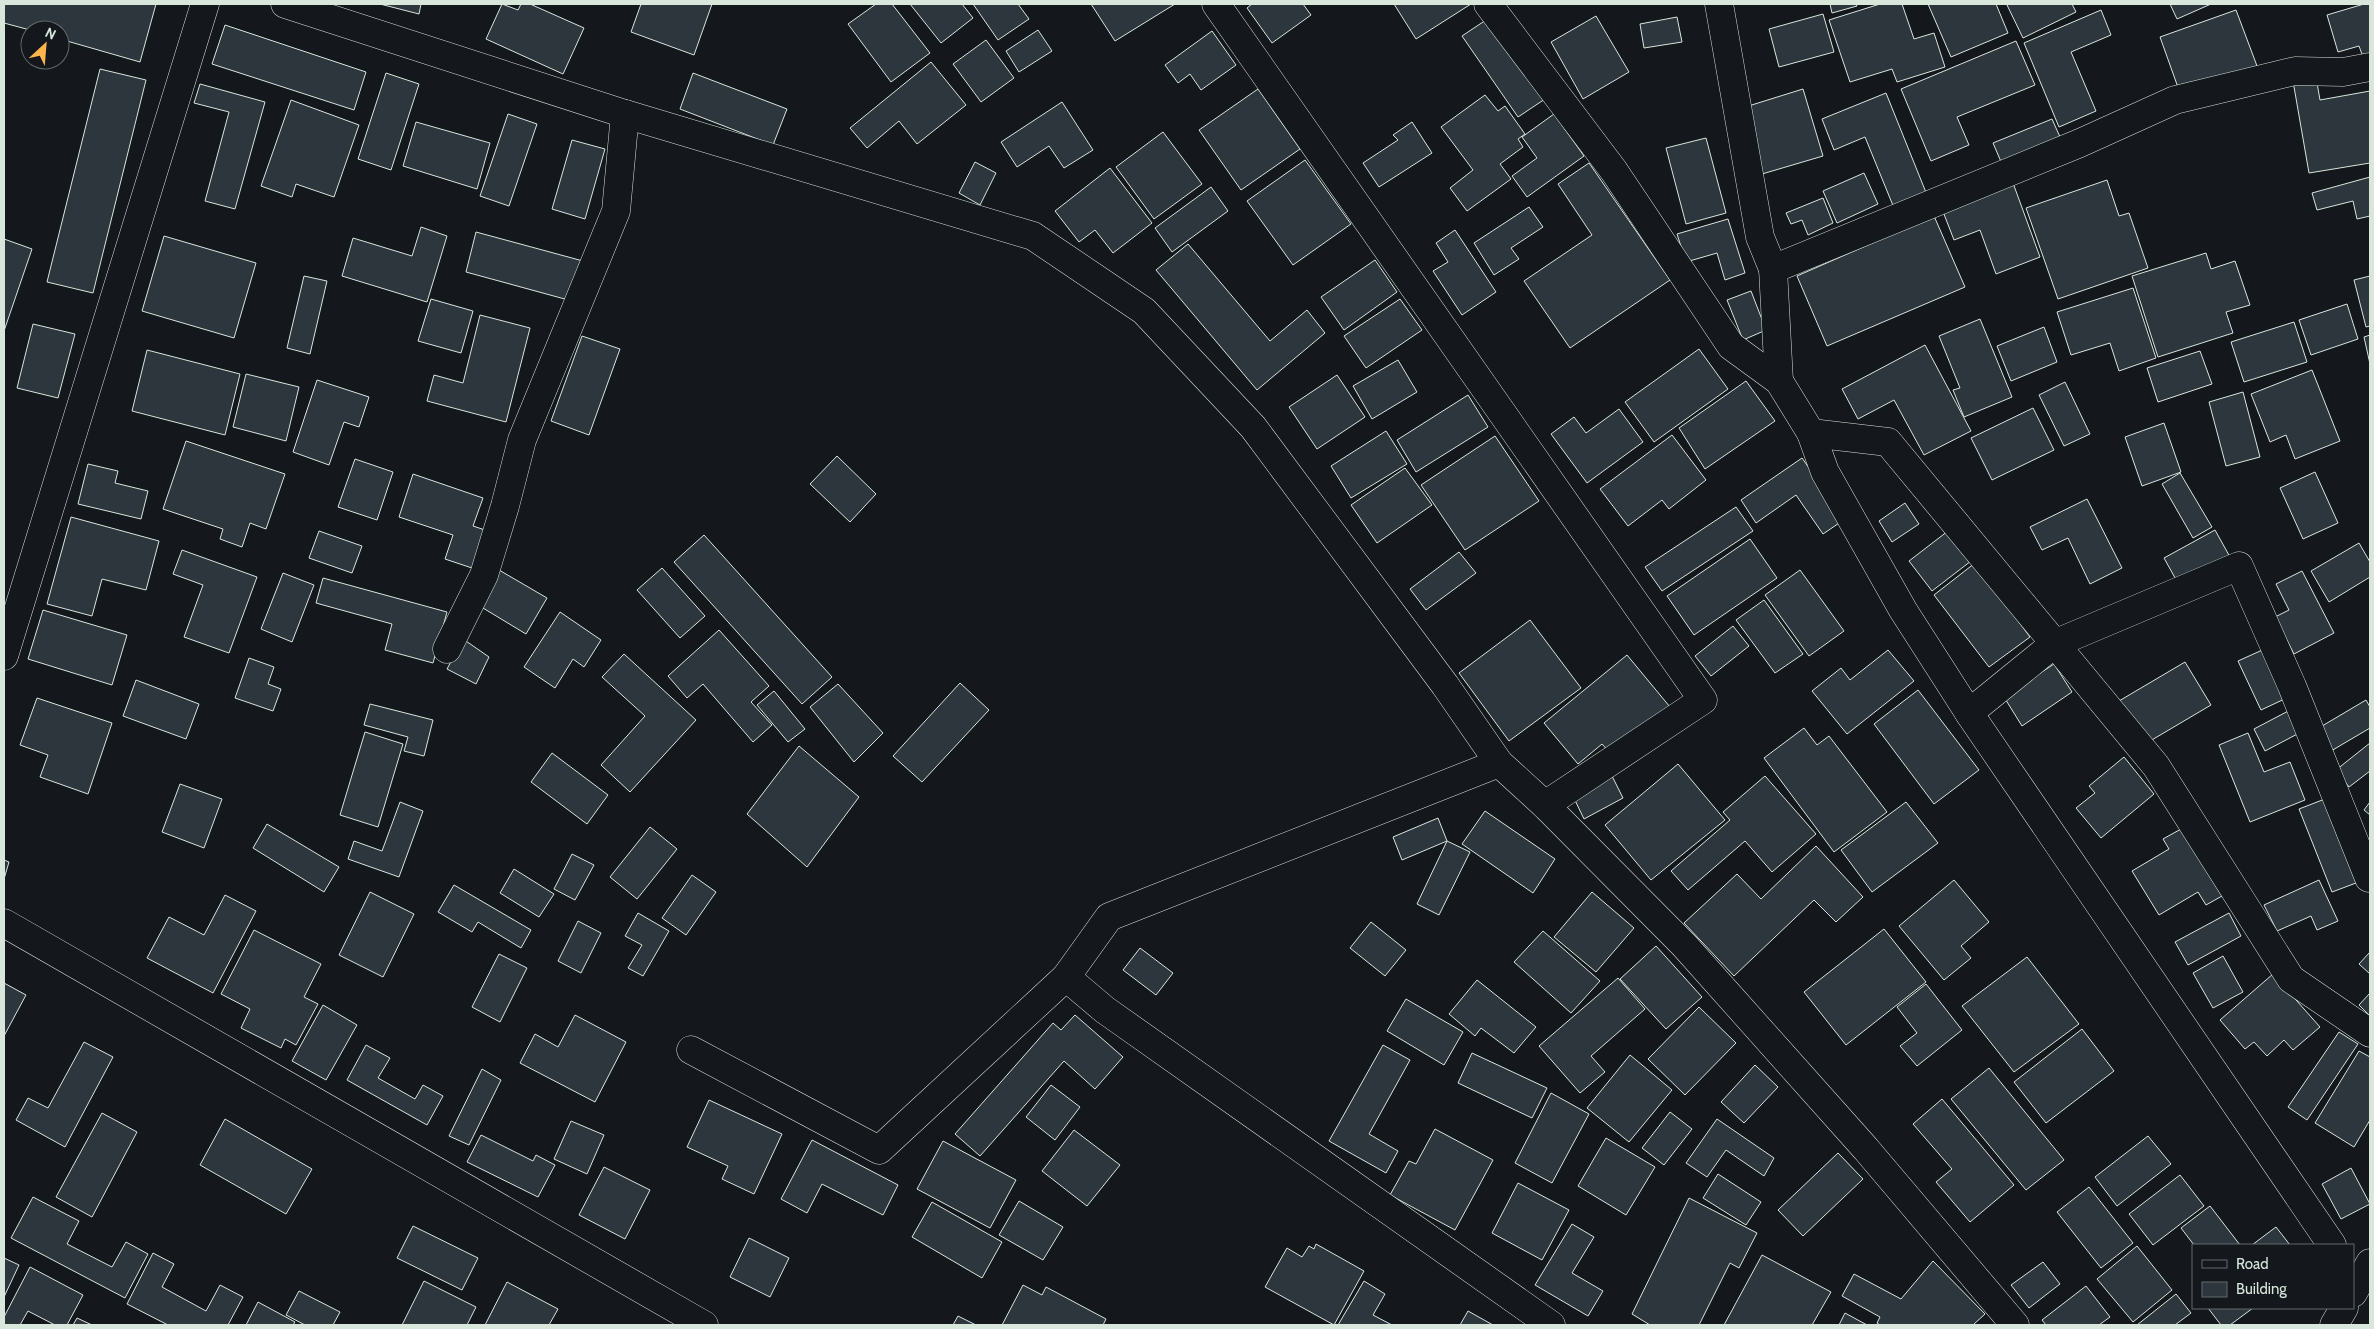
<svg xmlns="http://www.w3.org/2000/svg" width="2374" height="1329" font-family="Cabin,sans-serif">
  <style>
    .building { fill: #2c363c; stroke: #d8e6dc }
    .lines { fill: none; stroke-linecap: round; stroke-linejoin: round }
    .minor-casing { stroke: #d8e6dc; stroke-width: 29 }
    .minor { stroke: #14181c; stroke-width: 28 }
  </style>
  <rect width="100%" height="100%" fill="#14181c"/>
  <!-- building -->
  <g class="building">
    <polygon points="4,4 156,4 140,62 60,39 60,30 30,30 4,23"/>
    <polygon points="380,4 421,4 419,14"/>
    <polygon points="502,4 518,10 521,4 530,4 584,28 563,74 486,39"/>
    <polygon points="641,4 712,4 694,55 631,32"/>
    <polygon points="876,4 892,4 930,53 891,82 848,24"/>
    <polygon points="910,4 962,4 973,18 941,43"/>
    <polygon points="973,4 1018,4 1029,19 998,40"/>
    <polygon points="1091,4 1175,4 1115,41"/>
    <polygon points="1252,4 1303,4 1311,15 1272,43 1247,8"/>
    <polygon points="1394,4 1471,4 1416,39"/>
    <polygon points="1830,4 1856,4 1857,6 1832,13"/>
    <polygon points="1880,4 1902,4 1914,39 1934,33 1945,67 1897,82 1892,69 1850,82 1829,20"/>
    <polygon points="1928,4 1996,4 2008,33 1951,57"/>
    <polygon points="2010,4 2072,4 2076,12 2023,38 2007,5"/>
    <polygon points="2170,4 2211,4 2177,19"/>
    <polygon points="2364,4 2370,4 2370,55 2363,57 2359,46 2338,52 2327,15"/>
    <polygon points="2101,10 2111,35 2071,52 2096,111 2059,127 2024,43"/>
    <polygon points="2236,10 2257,66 2180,93 2160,37"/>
    <polygon points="1823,14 1834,52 1779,67 1769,29"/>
    <polygon points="1492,16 1548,97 1518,117 1462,36"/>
    <polygon points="1596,16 1629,72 1583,99 1551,42"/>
    <polygon points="1677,17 1682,42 1644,48 1640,24"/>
    <polygon points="225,25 366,72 354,110 212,64"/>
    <polygon points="1038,30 1052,51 1019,72 1006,51"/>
    <polygon points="1212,31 1236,65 1201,90 1190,74 1178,83 1165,65"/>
    <polygon points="986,40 1014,78 981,102 953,64"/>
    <polygon points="2016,41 2035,85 1957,117 1969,145 1931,161 1901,89"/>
    <polygon points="931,62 966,105 917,144 899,121 867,148 850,128"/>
    <polygon points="100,69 146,80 93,293 47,282"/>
    <polygon points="386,73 419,84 391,170 358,159"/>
    <polygon points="693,73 787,109 773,145 680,109"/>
    <polygon points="2316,77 2320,100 2370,91 2370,163 2309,173 2293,81"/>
    <polygon points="200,84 265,102 235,209 205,201 229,112 194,103"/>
    <polygon points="1258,89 1300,149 1241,190 1199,130"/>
    <polygon points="1803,89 1823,156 1762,174 1742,108"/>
    <polygon points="1886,93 1927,195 1894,208 1865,137 1834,150 1822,119"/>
    <polygon points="1485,95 1498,111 1505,106 1525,134 1518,139 1523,147 1500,164 1511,179 1467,211 1450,188 1473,170 1441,127"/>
    <polygon points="291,100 359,125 334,197 296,184 292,197 261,186"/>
    <polygon points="1062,102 1093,150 1064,168 1049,146 1017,167 1001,142"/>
    <polygon points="508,114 537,124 509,206 480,196"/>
    <polygon points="1554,114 1584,156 1527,197 1512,176 1537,158 1522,137"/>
    <polygon points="2052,119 2064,146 2002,164 1993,143"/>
    <polygon points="416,122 490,143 477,189 403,166"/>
    <polygon points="1412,122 1432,153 1379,187 1363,163 1398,140 1393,135"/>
    <polygon points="1163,132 1202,184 1154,219 1116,167"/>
    <polygon points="1706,138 1726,213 1686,224 1666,148"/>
    <polygon points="572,140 605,149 585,219 552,209"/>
    <polygon points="1305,160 1351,224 1293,265 1247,201"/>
    <polygon points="975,162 996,173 980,205 959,193"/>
    <polygon points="1589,163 1670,280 1570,348 1524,281 1592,235 1558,184"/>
    <polygon points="1110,168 1152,223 1113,253 1095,230 1079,242 1055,211"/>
    <polygon points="1864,173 1878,204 1837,223 1823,191"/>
    <polygon points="2370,177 2370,216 2357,219 2353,201 2317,210 2312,193"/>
    <polygon points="2107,180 2119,216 2129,213 2148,268 2058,299 2026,208"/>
    <polygon points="2013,183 2040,257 1996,274 1980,230 1954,240 1942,209"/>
    <polygon points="1211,187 1228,211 1172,252 1155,228"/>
    <polygon points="1823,198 1833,223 1808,235 1802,220 1791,224 1786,213"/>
    <polygon points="1529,207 1543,227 1511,248 1519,259 1494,275 1474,243"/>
    <polygon points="1934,216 1965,287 1827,346 1797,276"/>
    <polygon points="1728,219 1745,273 1725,280 1717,253 1686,262 1677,234"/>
    <polygon points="421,227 447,236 427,302 342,276 353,238 412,256"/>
    <polygon points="1455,230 1496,292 1462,315 1433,271 1448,262 1436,243"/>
    <polygon points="476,232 583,261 572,301 466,272"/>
    <polygon points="164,236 256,263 234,338 142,311"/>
    <polygon points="4,239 32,249 4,331"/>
    <polygon points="1188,244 1270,341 1307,310 1325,333 1257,390 1156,270"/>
    <polygon points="2206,253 2211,269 2235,261 2250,305 2226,312 2233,333 2158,357 2132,276"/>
    <polygon points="1375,260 1397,292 1344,330 1321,297"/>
    <polygon points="304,276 327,281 310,354 287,348"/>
    <polygon points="2370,276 2370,326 2366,327 2354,280"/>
    <polygon points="2133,288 2156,358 2119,371 2110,343 2071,355 2057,312"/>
    <polygon points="1751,291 1766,330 1743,340 1727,300"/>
    <polygon points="431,299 473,311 461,353 418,341"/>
    <polygon points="1400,299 1422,330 1366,368 1344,336"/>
    <polygon points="2347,304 2358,339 2311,355 2299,320"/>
    <polygon points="480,315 530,328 506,422 427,401 434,375 463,383"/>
    <polygon points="1980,319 2012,397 1964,417 1953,390 1960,388 1939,336"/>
    <polygon points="2294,322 2307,362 2244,382 2231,342"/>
    <polygon points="33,324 75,334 58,398 17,388"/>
    <polygon points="2044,327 2057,362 2011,381 1997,346"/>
    <polygon points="2370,335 2370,364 2364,337"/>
    <polygon points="582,336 620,349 589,435 551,421"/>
    <polygon points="1925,345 1971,431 1924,455 1894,400 1858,419 1842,389"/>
    <polygon points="1699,349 1728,389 1654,442 1625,402"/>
    <polygon points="147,350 240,374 225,435 132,411"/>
    <polygon points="2200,351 2212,384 2158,402 2147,368"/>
    <polygon points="1398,360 1417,392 1372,419 1353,386"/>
    <polygon points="2312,370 2340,441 2295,459 2286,435 2270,442 2251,394"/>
    <polygon points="246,374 299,387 286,441 233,427"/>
    <polygon points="1337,375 1365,417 1317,449 1289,407"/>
    <polygon points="317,380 369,397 359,427 344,422 329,465 293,452"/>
    <polygon points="1746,381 1775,421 1705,469 1679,428"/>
    <polygon points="2065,382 2090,434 2064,446 2039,395"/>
    <polygon points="2243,392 2260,457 2226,466 2209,402"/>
    <polygon points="1468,395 1488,427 1416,472 1397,440"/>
    <polygon points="2033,408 2054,450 1992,480 1971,438"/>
    <polygon points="1619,409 1643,442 1587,483 1551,434 1574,417 1586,433"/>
    <polygon points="2164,423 2181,472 2142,486 2125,437"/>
    <polygon points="1386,431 1407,464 1351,498 1331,466"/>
    <polygon points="1672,435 1706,480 1669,509 1662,500 1628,526 1600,489"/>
    <polygon points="1495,436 1539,501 1465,550 1421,485"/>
    <polygon points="186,441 285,474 266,529 250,523 242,547 220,539 223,529 163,509"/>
    <polygon points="837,456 876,494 850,522 810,484"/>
    <polygon points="1802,458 1845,519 1823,534 1796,495 1756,523 1741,500"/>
    <polygon points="355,459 393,472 377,520 338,507"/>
    <polygon points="88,464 118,471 115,483 148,491 141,519 78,504"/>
    <polygon points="1405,468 1432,505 1377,543 1351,505"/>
    <polygon points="2315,472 2338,523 2303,539 2280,488"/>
    <polygon points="2180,473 2212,527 2193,538 2162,484"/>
    <polygon points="413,474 483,498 473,526 491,532 478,570 445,559 453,535 399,517"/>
    <polygon points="2087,499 2122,568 2090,584 2068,538 2042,550 2030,527"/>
    <polygon points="1905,503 1919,524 1892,542 1879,521"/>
    <polygon points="1736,507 1753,531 1662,591 1645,567"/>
    <polygon points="71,517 159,541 146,590 102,579 92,616 47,604"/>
    <polygon points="2215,530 2230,557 2179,585 2164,558"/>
    <polygon points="319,531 362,546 352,573 309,558"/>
    <polygon points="1948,531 1971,561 1932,591 1909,561"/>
    <polygon points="704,535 832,677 802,704 674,562"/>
    <polygon points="1750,539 1777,578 1694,635 1667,596"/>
    <polygon points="2359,543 2370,562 2370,577 2329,602 2311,571"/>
    <polygon points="182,550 257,577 229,653 184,637 203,585 173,574"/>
    <polygon points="1459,552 1476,573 1426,610 1410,589"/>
    <polygon points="1975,563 2030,637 1989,667 1934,595"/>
    <polygon points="662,568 705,616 680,638 637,590"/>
    <polygon points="499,570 547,598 526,634 478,605"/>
    <polygon points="1800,570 1844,631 1809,656 1765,595"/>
    <polygon points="2302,571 2334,633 2294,654 2275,617 2289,610 2276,584"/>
    <polygon points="283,573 314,585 292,642 261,629"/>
    <polygon points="323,578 447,612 433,663 385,650 392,624 316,603"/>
    <polygon points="1764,600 1803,654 1775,673 1736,620"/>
    <polygon points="43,610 127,635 112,685 28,659"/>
    <polygon points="560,612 601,640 584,667 573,659 555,688 524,667"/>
    <polygon points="1530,620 1581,688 1509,741 1459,673"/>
    <polygon points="1733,626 1749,646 1711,676 1695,656"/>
    <polygon points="719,630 769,686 751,702 772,725 753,742 703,684 687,698 668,676"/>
    <polygon points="463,639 489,657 476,684 447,669"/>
    <polygon points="2269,647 2291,696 2261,710 2238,661"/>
    <polygon points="1888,650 1914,681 1847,734 1812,691 1841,668 1850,680"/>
    <polygon points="624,654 696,720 630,792 601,765 645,716 602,677"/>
    <polygon points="1627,655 1670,707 1612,755 1602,744 1578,764 1544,723"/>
    <polygon points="249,658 274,667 268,684 281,689 273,711 235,698"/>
    <polygon points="2185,662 2211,705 2145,744 2119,701"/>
    <polygon points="2054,664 2072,692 2022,726 2004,697"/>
    <polygon points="136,680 199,704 186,739 123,716"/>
    <polygon points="960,683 989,710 922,782 893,756"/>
    <polygon points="838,684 883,733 854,762 810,707"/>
    <polygon points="1918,690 1979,770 1934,804 1874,724"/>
    <polygon points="774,691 805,729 788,742 757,705"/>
    <polygon points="37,698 112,723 88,794 40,777 48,755 20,745"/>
    <polygon points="2366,700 2370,707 2370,728 2331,751 2317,729"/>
    <polygon points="370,704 433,720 424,756 404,751 408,737 364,725"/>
    <polygon points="2294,708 2305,730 2265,751 2254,729"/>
    <polygon points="1804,728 1817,745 1829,736 1887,812 1834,852 1764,758"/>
    <polygon points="365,732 403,744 378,827 340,815"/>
    <polygon points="2248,733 2264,772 2290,762 2305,800 2250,822 2219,745"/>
    <polygon points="2370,743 2370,771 2349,787 2336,770"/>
    <polygon points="799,746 859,797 807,867 747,814"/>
    <polygon points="552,753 608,795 587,824 531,782"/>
    <polygon points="2124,757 2154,794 2101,838 2076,808 2095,793 2089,786"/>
    <polygon points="1678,764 1725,820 1651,880 1605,825"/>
    <polygon points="1610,772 1623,798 1584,819 1571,792"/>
    <polygon points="1765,776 1816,834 1772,872 1745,841 1688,890 1671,871 1730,820 1723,812"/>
    <polygon points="180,784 222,799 204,848 162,832"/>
    <polygon points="2330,797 2364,880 2332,892 2299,809"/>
    <polygon points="400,802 423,811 399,877 348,859 354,841 382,851"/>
    <polygon points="1906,802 1938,843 1872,892 1841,850"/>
    <polygon points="2370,802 2370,815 2364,810"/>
    <polygon points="1485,811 1555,859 1533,893 1462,844"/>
    <polygon points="1438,818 1447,841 1402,860 1393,837"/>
    <polygon points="267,824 339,867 324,892 253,848"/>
    <polygon points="650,827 677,849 637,899 610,877"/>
    <polygon points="2181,829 2222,896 2206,905 2198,892 2159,915 2132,871 2169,849 2163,839"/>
    <polygon points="1447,841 1470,852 1439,915 1417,904"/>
    <polygon points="1816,846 1863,897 1836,922 1814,900 1734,976 1684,923 1737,874 1761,899"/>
    <polygon points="572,854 594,865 575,900 554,889"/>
    <polygon points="4,860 9,862 4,879"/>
    <polygon points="514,869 554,894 539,917 500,893"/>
    <polygon points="692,875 716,892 686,935 662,918"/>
    <polygon points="1954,880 1989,922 1961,946 1971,958 1944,980 1899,926"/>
    <polygon points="2319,880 2338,921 2317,930 2311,916 2277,931 2264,905"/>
    <polygon points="454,885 531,930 521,948 478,922 472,932 438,912"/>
    <polygon points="370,892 414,914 383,977 339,955"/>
    <polygon points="1592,892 1634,928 1596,972 1554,937"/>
    <polygon points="225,895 256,911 213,993 147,958 169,917 204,935"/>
    <polygon points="638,913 669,931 643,976 628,968 642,945 625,936"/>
    <polygon points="2229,913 2241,936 2188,965 2175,942"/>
    <polygon points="578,921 601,933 581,973 558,961"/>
    <polygon points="1371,922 1406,950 1385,976 1350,948"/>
    <polygon points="1884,929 1926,982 1846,1045 1804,992"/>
    <polygon points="254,930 321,964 304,997 318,1004 296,1045 285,1039 281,1048 241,1028 250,1009 221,994"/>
    <polygon points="1543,931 1600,981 1571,1013 1514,962"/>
    <polygon points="1656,946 1702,997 1666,1029 1620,979"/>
    <polygon points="1140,948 1173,973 1156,995 1123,970"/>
    <polygon points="2370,952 2370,974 2359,964"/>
    <polygon points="499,954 527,968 500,1022 472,1007"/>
    <polygon points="2223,956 2243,992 2213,1008 2193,973"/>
    <polygon points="2027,957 2079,1024 2014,1072 1962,1006"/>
    <polygon points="2273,974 2320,1027 2293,1050 2284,1040 2267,1056 2254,1042 2245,1049 2220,1020"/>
    <polygon points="1618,978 1645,1009 1591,1056 1605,1072 1580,1093 1539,1046"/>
    <polygon points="1477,980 1536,1027 1514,1053 1481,1028 1475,1036 1449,1014"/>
    <polygon points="4,983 26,995 4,1036"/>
    <polygon points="1926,984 1962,1030 1917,1066 1900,1046 1917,1033 1897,1007"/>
    <polygon points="2370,993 2370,1016 2359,1005"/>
    <polygon points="1406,999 1463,1032 1444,1065 1387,1031"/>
    <polygon points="323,1005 357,1025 326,1080 292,1061"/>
    <polygon points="1699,1007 1736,1043 1685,1095 1648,1059"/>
    <polygon points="575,1015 626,1042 595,1102 520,1063 535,1034 558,1047"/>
    <polygon points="1075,1015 1123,1057 1095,1089 1064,1061 980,1156 955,1134 1053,1023 1061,1030"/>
    <polygon points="2082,1029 2114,1071 2046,1123 2014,1082"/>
    <polygon points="2339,1032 2358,1044 2307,1120 2288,1107"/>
    <polygon points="84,1042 113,1057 65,1147 16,1120 28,1098 48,1108"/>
    <polygon points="366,1045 390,1058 378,1078 415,1099 423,1085 443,1096 427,1125 347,1080"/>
    <polygon points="1383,1045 1410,1060 1369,1134 1398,1151 1386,1173 1329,1141"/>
    <polygon points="2359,1051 2370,1057 2370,1120 2354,1147 2315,1123"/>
    <polygon points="1472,1053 1547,1088 1532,1118 1458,1083"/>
    <polygon points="1630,1055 1672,1090 1629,1142 1587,1108"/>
    <polygon points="1755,1065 1778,1087 1744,1123 1721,1102"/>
    <polygon points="1989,1068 2064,1160 2026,1190 1951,1099"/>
    <polygon points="482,1069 501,1080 469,1145 449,1136"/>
    <polygon points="1051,1085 1080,1107 1055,1140 1026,1117"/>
    <polygon points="1551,1093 1589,1114 1552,1183 1515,1163"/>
    <polygon points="1942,1099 2014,1185 1970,1222 1936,1182 1952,1169 1913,1124"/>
    <polygon points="709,1100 782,1134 754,1194 722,1179 728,1166 687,1147"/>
    <polygon points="1670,1112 1692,1129 1664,1165 1642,1148"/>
    <polygon points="102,1113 137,1132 92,1217 56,1197"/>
    <polygon points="225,1119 312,1169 286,1214 200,1165"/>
    <polygon points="1717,1119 1774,1158 1764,1176 1726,1150 1707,1177 1686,1163"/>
    <polygon points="571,1121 604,1135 587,1174 554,1159"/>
    <polygon points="1435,1129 1493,1160 1455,1230 1390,1195 1409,1161 1416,1164"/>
    <polygon points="1074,1130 1120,1165 1087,1206 1042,1171"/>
    <polygon points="481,1135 533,1161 536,1155 555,1165 538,1197 467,1162"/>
    <polygon points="2148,1136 2171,1164 2117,1206 2095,1177"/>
    <polygon points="1606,1138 1655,1167 1626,1215 1578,1186"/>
    <polygon points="812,1140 898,1185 883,1215 822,1184 807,1213 781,1199"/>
    <polygon points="943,1141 1016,1180 990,1228 917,1189"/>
    <polygon points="1838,1153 1863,1179 1803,1236 1778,1210"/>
    <polygon points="604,1167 650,1190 625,1239 579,1215"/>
    <polygon points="2351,1168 2370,1204 2341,1219 2322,1184"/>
    <polygon points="1718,1174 1761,1202 1746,1225 1703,1198"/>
    <polygon points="2180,1175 2204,1206 2153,1245 2129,1214"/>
    <polygon points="1518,1183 1569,1210 1542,1260 1492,1233"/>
    <polygon points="2089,1187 2133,1243 2101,1268 2057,1212"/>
    <polygon points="33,1197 79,1221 67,1244 112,1267 126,1242 148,1254 125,1298 11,1238"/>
    <polygon points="1689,1198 1757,1233 1739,1268 1730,1263 1699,1325 1650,1325 1632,1314"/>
    <polygon points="1019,1201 1063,1227 1043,1260 999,1235"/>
    <polygon points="932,1202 1002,1242 982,1278 912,1237"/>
    <polygon points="2210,1206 2240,1245 2194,1245 2181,1228"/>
    <polygon points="1572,1224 1594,1237 1572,1273 1603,1291 1588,1316 1535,1285"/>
    <polygon points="413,1226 478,1258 462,1290 397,1258"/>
    <polygon points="2276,1227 2290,1245 2252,1245"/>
    <polygon points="749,1238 789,1258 770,1297 730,1277"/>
    <polygon points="1316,1244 1364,1271 1334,1325 1265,1287 1287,1248 1302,1257 1309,1246 1314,1249"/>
    <polygon points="2137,1246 2172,1290 2133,1322 2097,1279"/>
    <polygon points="153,1253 174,1264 162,1287 206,1311 220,1285 243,1297 228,1325 168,1325 127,1304"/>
    <polygon points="1762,1255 1831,1292 1812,1325 1724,1325"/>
    <polygon points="4,1258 19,1265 4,1297"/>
    <polygon points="1933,1261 1985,1314 1973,1325 1880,1325 1877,1323 1880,1317 1842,1296 1854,1274 1901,1299"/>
    <polygon points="2043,1262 2060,1284 2029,1308 2011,1285"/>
    <polygon points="30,1267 83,1295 67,1325 55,1325 28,1311 20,1325 4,1325 4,1317"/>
    <polygon points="424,1281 476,1307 467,1325 402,1325"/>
    <polygon points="1364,1281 1385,1294 1373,1315 1392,1325 1338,1325"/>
    <polygon points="507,1282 558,1309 549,1325 485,1325"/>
    <polygon points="1023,1285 1042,1295 1046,1287 1106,1319 1103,1325 1002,1325"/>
    <polygon points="2086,1286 2110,1317 2099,1325 2046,1325 2042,1320"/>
    <polygon points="299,1291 340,1312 333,1325 305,1325 286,1315"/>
    <polygon points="2176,1294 2191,1313 2175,1325 2137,1325"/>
    <polygon points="258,1302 295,1322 293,1325 246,1325"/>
    <polygon points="2208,1308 2253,1308 2230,1325 2221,1325"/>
    <polygon points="1468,1311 1493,1325 1460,1325"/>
    <polygon points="1845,1313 1867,1325 1839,1325"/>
    <polygon points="958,1316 976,1325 953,1325"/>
    <polygon points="77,1318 92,1325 73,1325"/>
  </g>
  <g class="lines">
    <defs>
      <g id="minor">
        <polyline points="285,4 625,114 1033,236 1144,311 1253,427 1445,685 1499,763 1545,805 1684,945 1866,1149 2015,1325"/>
        <polyline points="1216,4 1703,700 1545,805"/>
        <polyline points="1488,4 1614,171 1731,346 1779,381 1811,433 1825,472 1903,610 1969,713 2332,1245"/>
        <polyline points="1719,4 1760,237 1773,269"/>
        <polyline points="1779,381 1773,269 2080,143 2175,100 2295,71 2343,72 2370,67"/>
        <polyline points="1811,433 1888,442 2156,766 2291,979 2370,1033"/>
        <polyline points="447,649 484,575 505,506 522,440 616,211 625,114"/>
        <polyline points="4,656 205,4"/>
        <polyline points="1969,713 2054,644 2239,566 2292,686 2369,878"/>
        <polyline points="1499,763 1109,917 1066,977 1105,1010 1551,1325"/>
        <polyline points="4,923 704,1325"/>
        <polyline points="691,1050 879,1150 1066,977"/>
        <polyline points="2353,1293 2370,1263"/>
        <polyline points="2334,1325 2344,1308"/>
      </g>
    </defs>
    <!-- minor casing -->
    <use href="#minor" class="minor-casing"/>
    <!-- minor -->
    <use href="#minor" class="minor"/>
  </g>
  <!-- border -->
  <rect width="2374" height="1329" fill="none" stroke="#d8e6dc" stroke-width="10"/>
  <!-- legend -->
  <rect x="2192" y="1244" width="162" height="65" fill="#14181c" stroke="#626a69"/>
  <rect x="2202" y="1260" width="25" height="8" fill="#14181c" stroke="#626a69"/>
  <text x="2236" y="1269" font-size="15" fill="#d8e6dc">Road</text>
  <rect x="2202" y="1282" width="25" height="15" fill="#2c363c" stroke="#626a69"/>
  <text x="2236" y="1294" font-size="15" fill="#d8e6dc">Building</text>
  <!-- north arrow -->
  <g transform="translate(45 45) rotate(26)"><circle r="24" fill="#14181c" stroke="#626a69"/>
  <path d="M0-4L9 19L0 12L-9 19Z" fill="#ffb74d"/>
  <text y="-8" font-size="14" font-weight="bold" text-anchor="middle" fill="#d8e6dc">N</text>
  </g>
</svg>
